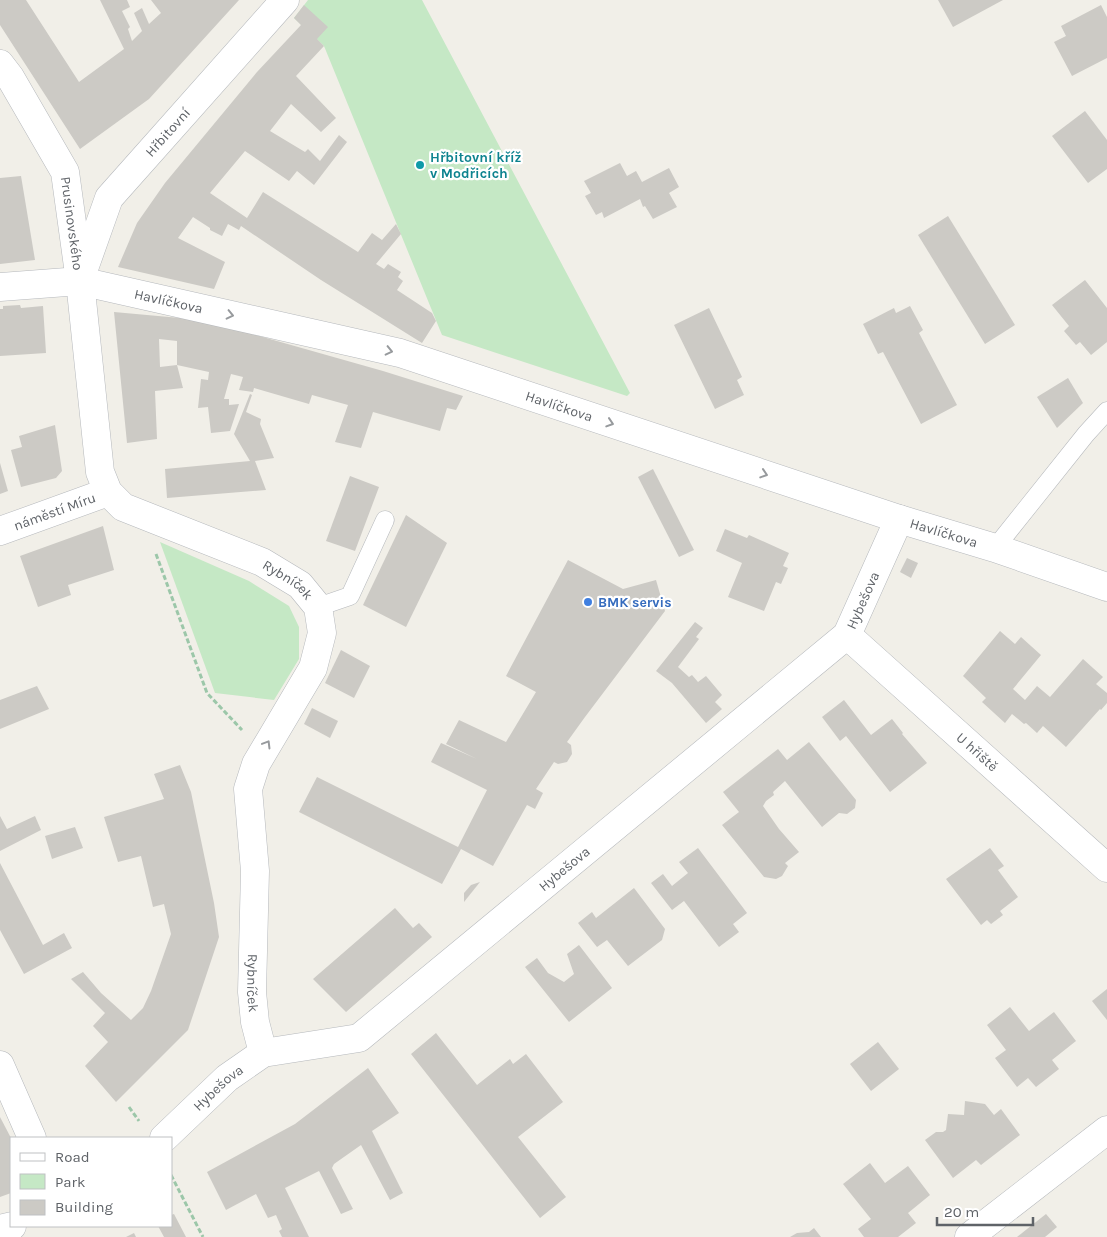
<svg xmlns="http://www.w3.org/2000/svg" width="1107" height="1237" font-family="Karla,sans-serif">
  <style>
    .green { fill: #c5e8c5 }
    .building { fill: #cccac5 }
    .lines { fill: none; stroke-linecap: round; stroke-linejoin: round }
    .service-casing { stroke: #b5b8bc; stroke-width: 19 }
    .minor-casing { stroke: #b5b8bc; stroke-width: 29 }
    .path { stroke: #9cc7a9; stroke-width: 3; stroke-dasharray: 5 2.5; stroke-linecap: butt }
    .service { stroke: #fff; stroke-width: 18 }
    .minor { stroke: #fff; stroke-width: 28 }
    .oneway { stroke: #979a9d }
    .culture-dot { fill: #0f9aa8; stroke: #fff; stroke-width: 2 }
    .shop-dot { fill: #3f7fe0; stroke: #fff; stroke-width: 2 }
    .labels { text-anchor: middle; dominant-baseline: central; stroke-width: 4.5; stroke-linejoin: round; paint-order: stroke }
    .street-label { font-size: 14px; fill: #5f6368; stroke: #fff }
    .culture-label { font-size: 14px; font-weight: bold; fill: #0d838f; stroke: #fff; text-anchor: start }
    .shop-label { font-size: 14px; font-weight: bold; fill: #366cbe; stroke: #fff; text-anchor: start }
  </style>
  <rect width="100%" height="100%" fill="#f1efe8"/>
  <!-- green -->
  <g class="green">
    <polygon points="308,0 422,0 630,393 627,396 442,335 324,46 294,18"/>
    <polygon points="160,542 249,581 289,606 299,627 299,659 274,700 215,693"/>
  </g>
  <!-- building -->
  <g class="building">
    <polygon points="0,0 26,0 79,82 124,49 100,0 127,0 130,7 122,11 130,27 128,29 132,41 142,31 134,13 142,8 149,24 161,13 151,0 239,0 149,99 80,149 0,25"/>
    <polygon points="938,0 1003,0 953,27"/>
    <polygon points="304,5 328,27 317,39 324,46 296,76 336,118 321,132 291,104 270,131 305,152 308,149 320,161 339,135 347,142 314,185 297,171 289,181 245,151 210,193 247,218 263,192 358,252 372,233 382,240 396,224 401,234 376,264 384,269 388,264 401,272 398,277 403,281 397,290 432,313 436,321 422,343 321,280 241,226 239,230 228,224 222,236 210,230 210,228 193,217 178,238 225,262 214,289 118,267 137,223 165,183 257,72 301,25 294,18"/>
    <polygon points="1101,5 1107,17 1107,58 1072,76 1054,42 1066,36 1061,26"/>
    <polygon points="1085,111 1107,140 1107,169 1088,183 1052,136"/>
    <polygon points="620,163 627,176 636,171 642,182 669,168 679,187 669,193 677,207 653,219 645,206 643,207 640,199 604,218 602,212 596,215 585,196 591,193 584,181"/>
    <polygon points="21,176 35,260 0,264 0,178"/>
    <polygon points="948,216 1015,325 985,344 918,235"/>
    <polygon points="1085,280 1107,308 1107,342 1091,355 1080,342 1076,345 1064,331 1069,326 1052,305"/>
    <polygon points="20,305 21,308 43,306 46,353 0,356 0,309 3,309 3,306"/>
    <polygon points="910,306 923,330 919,333 957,405 921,424 883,352 878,354 863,324 894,308 896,313"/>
    <polygon points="709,308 742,377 737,380 744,395 715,409 674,325"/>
    <polygon points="114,312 180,318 227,327 383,371 463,396 456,410 447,408 440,431 373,412 361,448 335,442 348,405 312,395 309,404 254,388 253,392 239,390 243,377 231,374 224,399 229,399 229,405 239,404 230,431 211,433 208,407 198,408 201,379 208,380 209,372 177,365 177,341 159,339 160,367 177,365 183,388 155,391 157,439 127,443"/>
    <polygon points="1068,378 1083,403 1057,428 1037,397"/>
    <polygon points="250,394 252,395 246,412 261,419 260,424 274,458 255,461 266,490 167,498 165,469 250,461 234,434"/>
    <polygon points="55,425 62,471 56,478 21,487 11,450 22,447 19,436"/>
    <polygon points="0,463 8,491 0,494"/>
    <polygon points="653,469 694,550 679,557 638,477"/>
    <polygon points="350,476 379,487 355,551 326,541"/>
    <polygon points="406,515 447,543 406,627 363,605"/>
    <polygon points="103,526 114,570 68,585 71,595 38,607 20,556"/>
    <polygon points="725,529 747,538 749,535 789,553 783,566 788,568 781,584 776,582 764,611 728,597 742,563 716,551"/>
    <polygon points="907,558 918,563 911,578 900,572"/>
    <polygon points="568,560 623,589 656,580 665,611 585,717 567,742 571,745 572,754 567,762 558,764 554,762 536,789 543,793 535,809 527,805 493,866 461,849 442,884 299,812 317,777 458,847 487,790 431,762 441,743 477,759 446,744 459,720 506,742 536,692 506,676"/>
    <polygon points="695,622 703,628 696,637 699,639 678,667 689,677 692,675 698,682 706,676 722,695 715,702 722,709 706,723 672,683 656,671"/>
    <polygon points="1000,631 1015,644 1021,637 1041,655 1013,689 1025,700 1037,686 1050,697 1083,659 1103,677 1096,684 1107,693 1107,703 1101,710 1100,709 1066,747 1043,726 1037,733 1026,723 1024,724 1012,714 1005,723 982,702 986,698 963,676"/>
    <polygon points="341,650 370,666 354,698 325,683"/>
    <polygon points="37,686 49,709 0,729 0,700"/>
    <polygon points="844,700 871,735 892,719 903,733 902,734 927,763 890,792 846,736 840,741 822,717"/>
    <polygon points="312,708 338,721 330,738 304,724"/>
    <polygon points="809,742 856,800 855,808 847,814 839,813 822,827 785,781 773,792 774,795 766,801 763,806 779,829 799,852 785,863 788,866 782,876 776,879 764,877 722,825 739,812 723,792 778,749 787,760"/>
    <polygon points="180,765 191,792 214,903 219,937 188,1030 116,1102 85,1066 108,1042 93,1026 105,1013 71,979 83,972 101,993 131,1020 143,1008 151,991 171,934 164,904 153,907 141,856 118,862 104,817 164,799 154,774"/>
    <polygon points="0,816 7,829 35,816 41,830 0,851"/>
    <polygon points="75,827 83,848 52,859 45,836"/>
    <polygon points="698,848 747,913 733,924 739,932 719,947 684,901 672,910 651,883 663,874 672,886 688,873 679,862"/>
    <polygon points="990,848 1004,866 998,870 1018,897 1000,911 1003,915 991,924 987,920 981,925 946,879"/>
    <polygon points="0,863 43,945 64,933 72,948 24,974 0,930"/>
    <polygon points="480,882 464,902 464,893 471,885"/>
    <polygon points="634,888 665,929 662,940 628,966 607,940 597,947 578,923 592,912 596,918"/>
    <polygon points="395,908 413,928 419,923 432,937 346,1012 313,979"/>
    <polygon points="579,945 612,988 569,1022 525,967 537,958 548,973 564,982 574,974 567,954"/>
    <polygon points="1107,989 1107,1020 1092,1001"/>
    <polygon points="1010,1007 1029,1031 1054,1012 1076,1041 1052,1060 1059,1069 1036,1087 1028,1078 1017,1087 995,1058 1006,1050 987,1025"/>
    <polygon points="436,1033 477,1085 510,1059 513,1064 526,1054 563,1102 518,1137 566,1197 540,1218 411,1054"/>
    <polygon points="878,1042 899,1069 871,1091 850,1064"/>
    <polygon points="368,1068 399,1113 372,1131 403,1193 390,1200 361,1145 334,1164 332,1168 353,1209 341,1214 319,1171 285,1188 309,1237 282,1237 279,1231 282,1229 276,1215 268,1218 256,1194 226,1210 207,1172 295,1124"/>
    <polygon points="965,1101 985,1104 994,1115 1001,1109 1020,1135 981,1165 976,1160 953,1178 925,1140 936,1132 943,1132 946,1130 948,1114 964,1115"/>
    <polygon points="0,1117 11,1138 11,1193 0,1197"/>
    <polygon points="870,1163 885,1183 908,1166 930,1195 908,1213 916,1223 898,1237 864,1237 858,1229 871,1219 843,1184"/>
    <polygon points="174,1214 186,1237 164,1237 158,1226 171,1226 171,1215"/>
    <polygon points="1046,1214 1057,1227 1045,1237 1017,1237"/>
    <polygon points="814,1228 821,1237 790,1237 797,1233 809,1232"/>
    <polygon points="134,1233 136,1237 126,1237"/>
  </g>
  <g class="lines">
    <defs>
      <g id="service">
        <polyline points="995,548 1086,434 1107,411"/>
        <polyline points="318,607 350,596 385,520"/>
      </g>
      <g id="minor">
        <path id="s1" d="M0,64L10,77L65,172L80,281L100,472L108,492L123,507L262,562L300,585L318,607L322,633L313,668L256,764L248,789L255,871L252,992L255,1022L263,1053"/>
        <path id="s2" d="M81,277L109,198L285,0"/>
        <path id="s3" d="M0,287L80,281L400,353L899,519L995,548L1107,587"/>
        <path id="s4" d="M0,531L108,492"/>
        <path id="s5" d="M847,635L1107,868"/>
        <polyline points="0,1065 32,1138"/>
        <path id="s6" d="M164,1138L227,1078L263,1053L359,1038L847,635L899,519"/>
        <polyline points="0,1229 12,1226"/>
        <polyline points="969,1237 1107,1130"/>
      </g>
    </defs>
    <!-- service casing -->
    <use href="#service" class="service-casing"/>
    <!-- minor casing -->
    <use href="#minor" class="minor-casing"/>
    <!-- path -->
    <g class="path">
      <polyline points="156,554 207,693 242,730"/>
      <polyline points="129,1107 139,1121"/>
      <polyline points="171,1175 203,1237"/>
    </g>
    <!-- service -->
    <use href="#service" class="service"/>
    <!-- minor -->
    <use href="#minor" class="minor"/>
  </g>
  <!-- one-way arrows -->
  <defs><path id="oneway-chevron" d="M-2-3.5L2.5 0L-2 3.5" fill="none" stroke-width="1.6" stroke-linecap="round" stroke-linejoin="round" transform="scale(1.25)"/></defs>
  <g class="oneway">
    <use href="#oneway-chevron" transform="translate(230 315) rotate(13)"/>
    <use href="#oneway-chevron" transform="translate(389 351) rotate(13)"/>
    <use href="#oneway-chevron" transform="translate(610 423) rotate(18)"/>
    <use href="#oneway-chevron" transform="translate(764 474) rotate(18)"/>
    <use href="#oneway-chevron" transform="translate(267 744) rotate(-59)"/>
  </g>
  <!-- markers -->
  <circle class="culture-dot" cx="420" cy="165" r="5"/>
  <circle class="shop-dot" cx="588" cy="602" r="5"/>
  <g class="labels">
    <!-- street labels -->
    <g class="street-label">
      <text stroke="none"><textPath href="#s2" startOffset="172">Hřbitovní</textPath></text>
      <text stroke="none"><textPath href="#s1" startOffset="178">Prusinovského</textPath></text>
      <text stroke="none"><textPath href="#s3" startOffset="171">Havlíčkova</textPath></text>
      <text stroke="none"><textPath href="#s3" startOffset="576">Havlíčkova</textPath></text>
      <text stroke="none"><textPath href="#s4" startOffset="58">náměstí Míru</textPath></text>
      <text stroke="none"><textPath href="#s3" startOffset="981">Havlíčkova</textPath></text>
      <text stroke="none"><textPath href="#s1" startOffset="652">Rybníček</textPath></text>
      <text stroke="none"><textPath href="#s6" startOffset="899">Hybešova</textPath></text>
      <text stroke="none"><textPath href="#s5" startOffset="175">U hřiště</textPath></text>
      <text stroke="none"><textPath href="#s6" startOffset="494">Hybešova</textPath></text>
      <text stroke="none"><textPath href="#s1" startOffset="1088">Rybníček</textPath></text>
      <text stroke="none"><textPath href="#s6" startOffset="74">Hybešova</textPath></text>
    </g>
    <!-- culture labels -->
    <g class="culture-label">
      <text x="430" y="157">Hřbitovní kříž<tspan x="430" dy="16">v Modřicích</tspan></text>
    </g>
    <!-- shop labels -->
    <g class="shop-label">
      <text x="598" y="602">BMK servis</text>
    </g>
  </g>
  <!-- legend -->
  <rect x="10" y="1137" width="162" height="90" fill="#ffffff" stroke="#bfc1c3"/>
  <rect x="20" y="1153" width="25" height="8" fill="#ffffff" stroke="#bfc1c3"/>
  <text x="55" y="1162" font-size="15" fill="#5f6368">Road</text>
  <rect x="20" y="1174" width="25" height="15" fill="#c5e8c5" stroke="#bfc1c3"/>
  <text x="55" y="1187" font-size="15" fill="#5f6368">Park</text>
  <rect x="20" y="1200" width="25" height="15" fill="#cccac5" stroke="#bfc1c3"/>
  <text x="55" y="1212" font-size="15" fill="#5f6368">Building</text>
  <!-- scale -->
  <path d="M937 1217v8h96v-8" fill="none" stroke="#5f6368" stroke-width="2.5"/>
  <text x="944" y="1217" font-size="15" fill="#5f6368" stroke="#ffffff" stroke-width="4" paint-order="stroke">20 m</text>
</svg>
